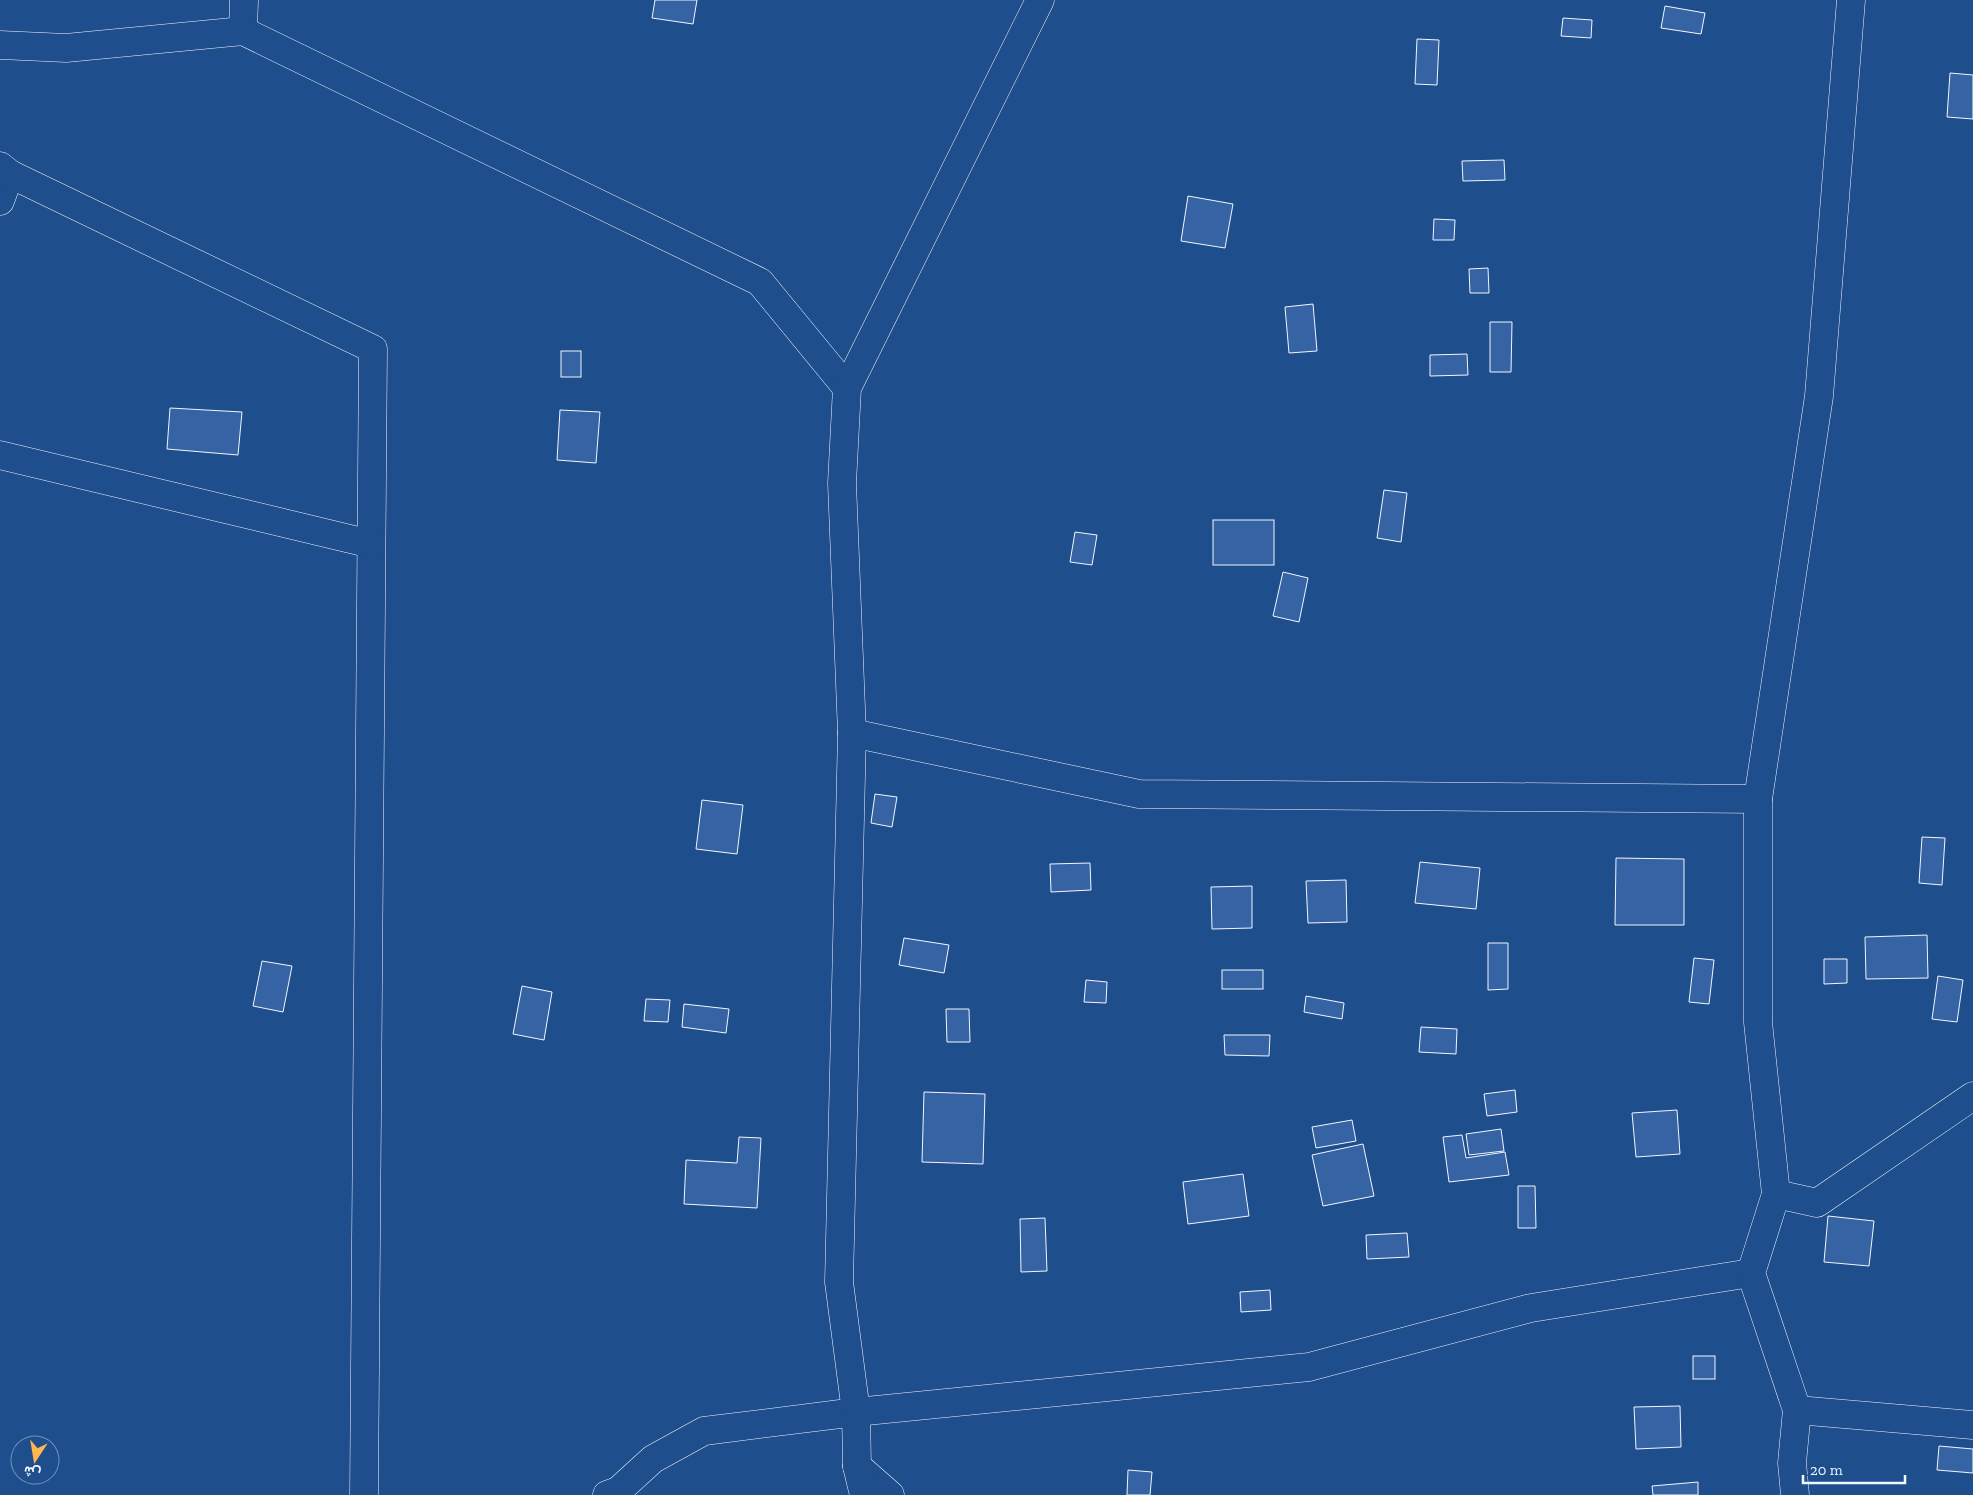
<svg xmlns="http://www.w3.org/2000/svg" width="1973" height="1495" font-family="'Zilla Slab',Vazirmatn,serif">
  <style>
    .building { fill: #3563a3; stroke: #f2f6ff }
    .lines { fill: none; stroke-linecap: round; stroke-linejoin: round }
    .minor-casing { stroke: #f2f6ff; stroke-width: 29 }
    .minor { stroke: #1f4e8c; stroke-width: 28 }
  </style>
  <rect width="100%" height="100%" fill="#1f4e8c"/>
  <!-- building -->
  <g class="building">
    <polygon points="655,0 697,0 693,24 652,18"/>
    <polygon points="1665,6 1705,13 1701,34 1661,28"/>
    <polygon points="1563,18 1592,20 1591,38 1561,36"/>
    <polygon points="1417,39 1439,40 1437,85 1415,84"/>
    <polygon points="1950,73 1973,75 1973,119 1947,117"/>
    <polygon points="1504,160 1505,180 1463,181 1462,161"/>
    <polygon points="1188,196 1233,204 1225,248 1181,241"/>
    <polygon points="1434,219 1455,220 1454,240 1433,240"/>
    <polygon points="1488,268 1489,293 1470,293 1469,269"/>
    <polygon points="1313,304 1317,351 1289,353 1285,307"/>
    <polygon points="1490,322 1512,322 1511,372 1490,372"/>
    <rect x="561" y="351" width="20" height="26"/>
    <polygon points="1467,354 1468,375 1430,376 1430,355"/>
    <polygon points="170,408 242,412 238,455 167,449"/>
    <polygon points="560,410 600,412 596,463 557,460"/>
    <polygon points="1384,490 1407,493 1401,542 1377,538"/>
    <rect x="1213" y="520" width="61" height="45"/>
    <polygon points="1075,532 1097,535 1092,565 1070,562"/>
    <polygon points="1283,572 1308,578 1299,622 1273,616"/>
    <polygon points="875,794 897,797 892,827 871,823"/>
    <polygon points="702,800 743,805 737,854 696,849"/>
    <polygon points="1922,837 1945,838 1942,885 1919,883"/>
    <polygon points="1616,858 1684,859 1684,925 1615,925"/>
    <polygon points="1420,862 1480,868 1476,909 1415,903"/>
    <polygon points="1090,863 1091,890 1051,892 1050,864"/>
    <polygon points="1346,880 1347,922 1308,923 1306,881"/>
    <polygon points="1252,886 1252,928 1212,929 1211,887"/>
    <polygon points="1927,935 1928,978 1866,979 1865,937"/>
    <polygon points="904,938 949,945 944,973 899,965"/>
    <polygon points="1488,943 1508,943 1508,989 1488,990"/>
    <polygon points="1694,958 1714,960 1709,1004 1689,1002"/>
    <polygon points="1824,959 1847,959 1847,983 1824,984"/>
    <polygon points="262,961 292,966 283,1012 253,1006"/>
    <rect x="1222" y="970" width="41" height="19"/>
    <polygon points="1938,976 1963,980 1957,1022 1932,1019"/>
    <polygon points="1086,980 1107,982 1106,1003 1084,1002"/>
    <polygon points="522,986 552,992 544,1040 513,1034"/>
    <polygon points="1306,996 1344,1003 1342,1019 1304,1012"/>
    <polygon points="646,999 670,1000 668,1022 644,1021"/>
    <polygon points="684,1004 729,1009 726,1033 682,1027"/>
    <polygon points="946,1009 969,1009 970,1042 947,1042"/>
    <polygon points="1421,1027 1457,1029 1456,1054 1419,1052"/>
    <polygon points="1224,1035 1270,1035 1269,1056 1225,1055"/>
    <polygon points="1515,1090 1517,1112 1487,1116 1484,1094"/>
    <polygon points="924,1092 985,1094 983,1164 922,1162"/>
    <polygon points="1677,1110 1680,1154 1636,1157 1632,1113"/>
    <polygon points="1352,1120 1356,1141 1316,1148 1312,1127"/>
    <polygon points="1501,1129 1504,1151 1469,1155 1466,1134"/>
    <polygon points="1462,1135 1466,1158 1505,1152 1509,1175 1449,1182 1443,1137"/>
    <polygon points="739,1137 761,1138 757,1208 684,1204 686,1160 737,1163"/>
    <polygon points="1363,1144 1374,1196 1323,1206 1312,1155"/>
    <polygon points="1243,1174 1249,1216 1188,1224 1183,1182"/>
    <polygon points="1518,1186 1535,1186 1536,1228 1518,1228"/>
    <polygon points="1828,1216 1874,1221 1869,1266 1824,1262"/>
    <polygon points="1045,1218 1047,1271 1021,1272 1020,1219"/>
    <polygon points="1407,1233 1409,1257 1367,1259 1366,1235"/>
    <polygon points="1270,1290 1271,1310 1241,1312 1240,1292"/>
    <rect x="1693" y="1356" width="22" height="23"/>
    <polygon points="1680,1406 1681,1447 1636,1449 1634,1407"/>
    <polygon points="1939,1446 1973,1449 1973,1473 1937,1470"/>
    <polygon points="1128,1470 1152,1472 1150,1495 1127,1495"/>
    <polygon points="1698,1482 1698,1495 1653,1495 1652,1486"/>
  </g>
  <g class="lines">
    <defs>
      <g id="minor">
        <polyline points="243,31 244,0"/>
        <polyline points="0,45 66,48 243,31 760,282 847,388"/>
        <polyline points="0,166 10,174 0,201"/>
        <polyline points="10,174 373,349 364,1495"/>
        <polyline points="0,455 371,544"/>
        <polyline points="852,733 1139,794 1758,799"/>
        <polyline points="1776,1194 1817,1203 1973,1096"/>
        <polyline points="1797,1410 1973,1425"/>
        <polyline points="857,1466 890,1495"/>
        <polyline points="607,1495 618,1491 653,1459 704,1431 856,1412 1309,1367 1531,1308 1751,1273"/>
        <polyline points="864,1495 857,1466 856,1412 839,1282 852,733 842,483 847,388 1040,0"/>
        <polyline points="1795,1495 1792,1463 1797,1410 1751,1273 1776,1194 1758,1022 1758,799 1819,396 1851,0"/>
      </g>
    </defs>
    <!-- minor casing -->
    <use href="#minor" class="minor-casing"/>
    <!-- minor -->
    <use href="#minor" class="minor"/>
  </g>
  <!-- north arrow -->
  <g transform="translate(35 1460) rotate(192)"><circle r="24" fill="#1f4e8c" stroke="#7391ba"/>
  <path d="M0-4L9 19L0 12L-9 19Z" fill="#ffb74d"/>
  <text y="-8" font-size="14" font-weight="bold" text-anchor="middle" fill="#f2f6ff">ش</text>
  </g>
  <!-- scale -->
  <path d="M1803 1475v8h102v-8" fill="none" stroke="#f2f6ff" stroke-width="2.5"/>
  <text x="1810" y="1475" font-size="15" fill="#f2f6ff" stroke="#1f4e8c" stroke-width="4" paint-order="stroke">20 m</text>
</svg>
